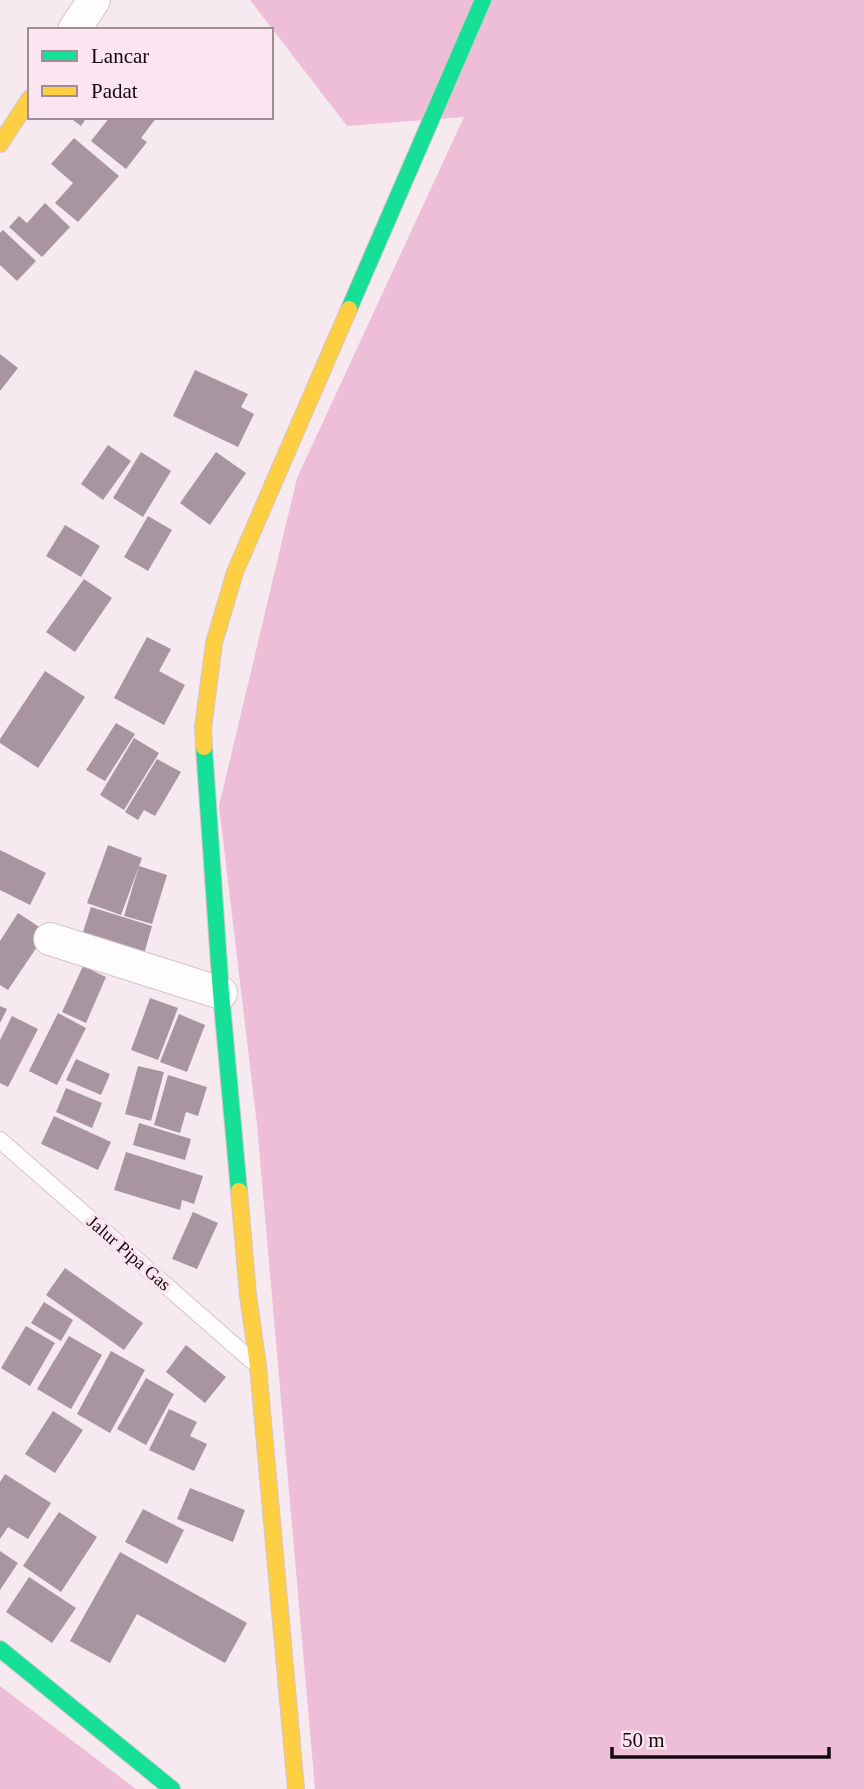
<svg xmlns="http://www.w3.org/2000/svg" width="864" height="1789" font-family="'Times New Roman',serif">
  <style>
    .forest { fill: #eebdd7 }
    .building { fill: #a895a0 }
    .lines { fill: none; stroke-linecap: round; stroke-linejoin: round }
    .lane-casing { stroke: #d1c5cb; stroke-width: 18 }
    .street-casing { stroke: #d1c5cb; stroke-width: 34 }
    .fast-casing { stroke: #d1c5cb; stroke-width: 18 }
    .slow-casing { stroke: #d1c5cb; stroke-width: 18 }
    .lane { stroke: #fefcfd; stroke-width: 16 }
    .street { stroke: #fefcfd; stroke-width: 32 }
    .fast { stroke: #16e098; stroke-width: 16 }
    .slow { stroke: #ffcf43; stroke-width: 16 }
    .labels { text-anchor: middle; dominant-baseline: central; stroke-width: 7; stroke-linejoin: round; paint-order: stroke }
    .street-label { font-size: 18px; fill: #14080f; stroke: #fbe5f0 }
  </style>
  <rect width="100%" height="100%" fill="#f6eaf0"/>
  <!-- forest -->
  <g class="forest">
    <polygon points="250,0 864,0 864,1789 315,1789 257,1125 219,806 297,478 464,117 347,126"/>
    <polygon points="0,1686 136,1789 0,1789"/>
  </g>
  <!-- building -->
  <g class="building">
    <polygon points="69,117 87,117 81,126"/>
    <polygon points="110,117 157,117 141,138 147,142 126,169 91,141"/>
    <polygon points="74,138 119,176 78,222 55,203 73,183 51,164"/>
    <polygon points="45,203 70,227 42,257 9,227 19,216 27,223"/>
    <polygon points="3,230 36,261 17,281 0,265 0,233"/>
    <polygon points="0,354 18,368 0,391"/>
    <polygon points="195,370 248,394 241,407 254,414 238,447 173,416"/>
    <polygon points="108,445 131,461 103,500 81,484"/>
    <polygon points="141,452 171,471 143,517 113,498"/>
    <polygon points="216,452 246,473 210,525 180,503"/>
    <polygon points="148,516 172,530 148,571 124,557"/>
    <polygon points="65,525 100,546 81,577 46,556"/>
    <polygon points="84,579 112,598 75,652 46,632"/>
    <polygon points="147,637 171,649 159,671 185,685 164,725 114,698"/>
    <polygon points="45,671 85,697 38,768 0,743 0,739"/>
    <polygon points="116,723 135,734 105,781 86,770"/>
    <polygon points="134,738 159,753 124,810 100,795"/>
    <polygon points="157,759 181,772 155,816 144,810 138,820 125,812"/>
    <polygon points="108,845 142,858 121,915 87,903"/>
    <polygon points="0,850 46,873 30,905 0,890"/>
    <polygon points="139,866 167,875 152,924 124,916"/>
    <polygon points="91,907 152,926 144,954 82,935"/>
    <polygon points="18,913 47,932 8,990 0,985 0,941"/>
    <polygon points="83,966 106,977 86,1023 62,1012"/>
    <polygon points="150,998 178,1008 158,1060 131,1050"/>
    <polygon points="0,1006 7,1009 0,1023"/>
    <polygon points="58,1013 86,1028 57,1085 29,1071"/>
    <polygon points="179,1014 205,1025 187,1072 160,1062"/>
    <polygon points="12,1016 38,1029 8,1087 0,1083 0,1040"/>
    <polygon points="76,1059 110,1074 101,1095 66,1080"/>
    <polygon points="138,1066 164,1072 151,1121 125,1114"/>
    <polygon points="168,1075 207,1087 198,1116 186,1112 180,1133 154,1125"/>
    <polygon points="66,1088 102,1103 92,1128 56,1112"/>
    <polygon points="54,1116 111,1142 98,1170 41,1144"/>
    <polygon points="139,1123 191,1139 185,1160 133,1145"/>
    <polygon points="126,1152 203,1176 194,1204 182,1200 180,1210 114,1190"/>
    <polygon points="193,1212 218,1223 197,1269 172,1259"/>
    <polygon points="65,1268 143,1323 124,1350 46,1295"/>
    <polygon points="44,1302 73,1320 61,1341 31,1323"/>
    <polygon points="26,1326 55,1343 30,1386 1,1368"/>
    <polygon points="69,1336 102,1355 71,1409 37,1389"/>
    <polygon points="186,1345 226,1377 205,1403 166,1372"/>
    <polygon points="111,1351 145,1370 110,1433 77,1414"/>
    <polygon points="146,1378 174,1394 146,1445 117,1429"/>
    <polygon points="169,1409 197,1422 190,1436 207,1444 194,1471 149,1450"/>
    <polygon points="53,1411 83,1430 55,1473 25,1454"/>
    <polygon points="5,1474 51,1503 28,1539 8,1527 0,1539 0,1482"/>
    <polygon points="190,1488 245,1510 233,1542 177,1519"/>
    <polygon points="143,1509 184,1530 167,1564 125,1542"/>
    <polygon points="59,1512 97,1537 61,1592 23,1566"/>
    <polygon points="0,1551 18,1563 0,1590"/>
    <polygon points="120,1552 247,1623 225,1663 137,1614 110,1663 70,1641"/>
    <polygon points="29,1577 76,1608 52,1643 6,1612"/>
  </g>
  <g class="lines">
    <defs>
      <polyline id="lane" points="0,1140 251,1360"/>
      <g id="street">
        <polyline points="74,30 94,0"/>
        <polyline points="50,939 221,993"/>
      </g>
      <g id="fast">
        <polyline points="349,309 483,0"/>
        <polyline points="204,747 221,993 239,1191"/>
        <polyline points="0,1649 172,1789"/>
      </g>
      <g id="slow">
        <polyline points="0,144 30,98"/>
        <polyline points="204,747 203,728 214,643 235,572 349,309"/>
        <polyline points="239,1191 248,1295 258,1366 296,1789"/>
      </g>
    </defs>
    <!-- lane casing -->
    <use href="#lane" class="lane-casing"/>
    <!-- street casing -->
    <use href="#street" class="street-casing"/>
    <!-- fast casing -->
    <use href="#fast" class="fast-casing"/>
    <!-- slow casing -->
    <use href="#slow" class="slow-casing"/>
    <!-- lane -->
    <use href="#lane" class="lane"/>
    <!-- street -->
    <use href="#street" class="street"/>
    <!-- fast -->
    <use href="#fast" class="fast"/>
    <!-- slow -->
    <use href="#slow" class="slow"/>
  </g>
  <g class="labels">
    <!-- street labels -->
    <g class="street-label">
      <text transform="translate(129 1253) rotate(41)">Jalur Pipa Gas</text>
    </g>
  </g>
  <!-- legend -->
  <rect x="28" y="28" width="245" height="91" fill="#fbe5f0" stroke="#9f8d96" stroke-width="2"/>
  <rect x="42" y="51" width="35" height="10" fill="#16e098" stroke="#9f8d96" stroke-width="2"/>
  <text x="91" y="63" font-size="21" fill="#14080f">Lancar</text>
  <rect x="42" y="86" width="35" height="10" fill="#ffcf43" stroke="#9f8d96" stroke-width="2"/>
  <text x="91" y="98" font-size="21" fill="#14080f">Padat</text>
  <!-- scale -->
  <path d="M612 1747v10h217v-10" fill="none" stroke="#14080f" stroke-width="3.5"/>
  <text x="622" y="1747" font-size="21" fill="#14080f" stroke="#fbe5f0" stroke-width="5" paint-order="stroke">50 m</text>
</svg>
